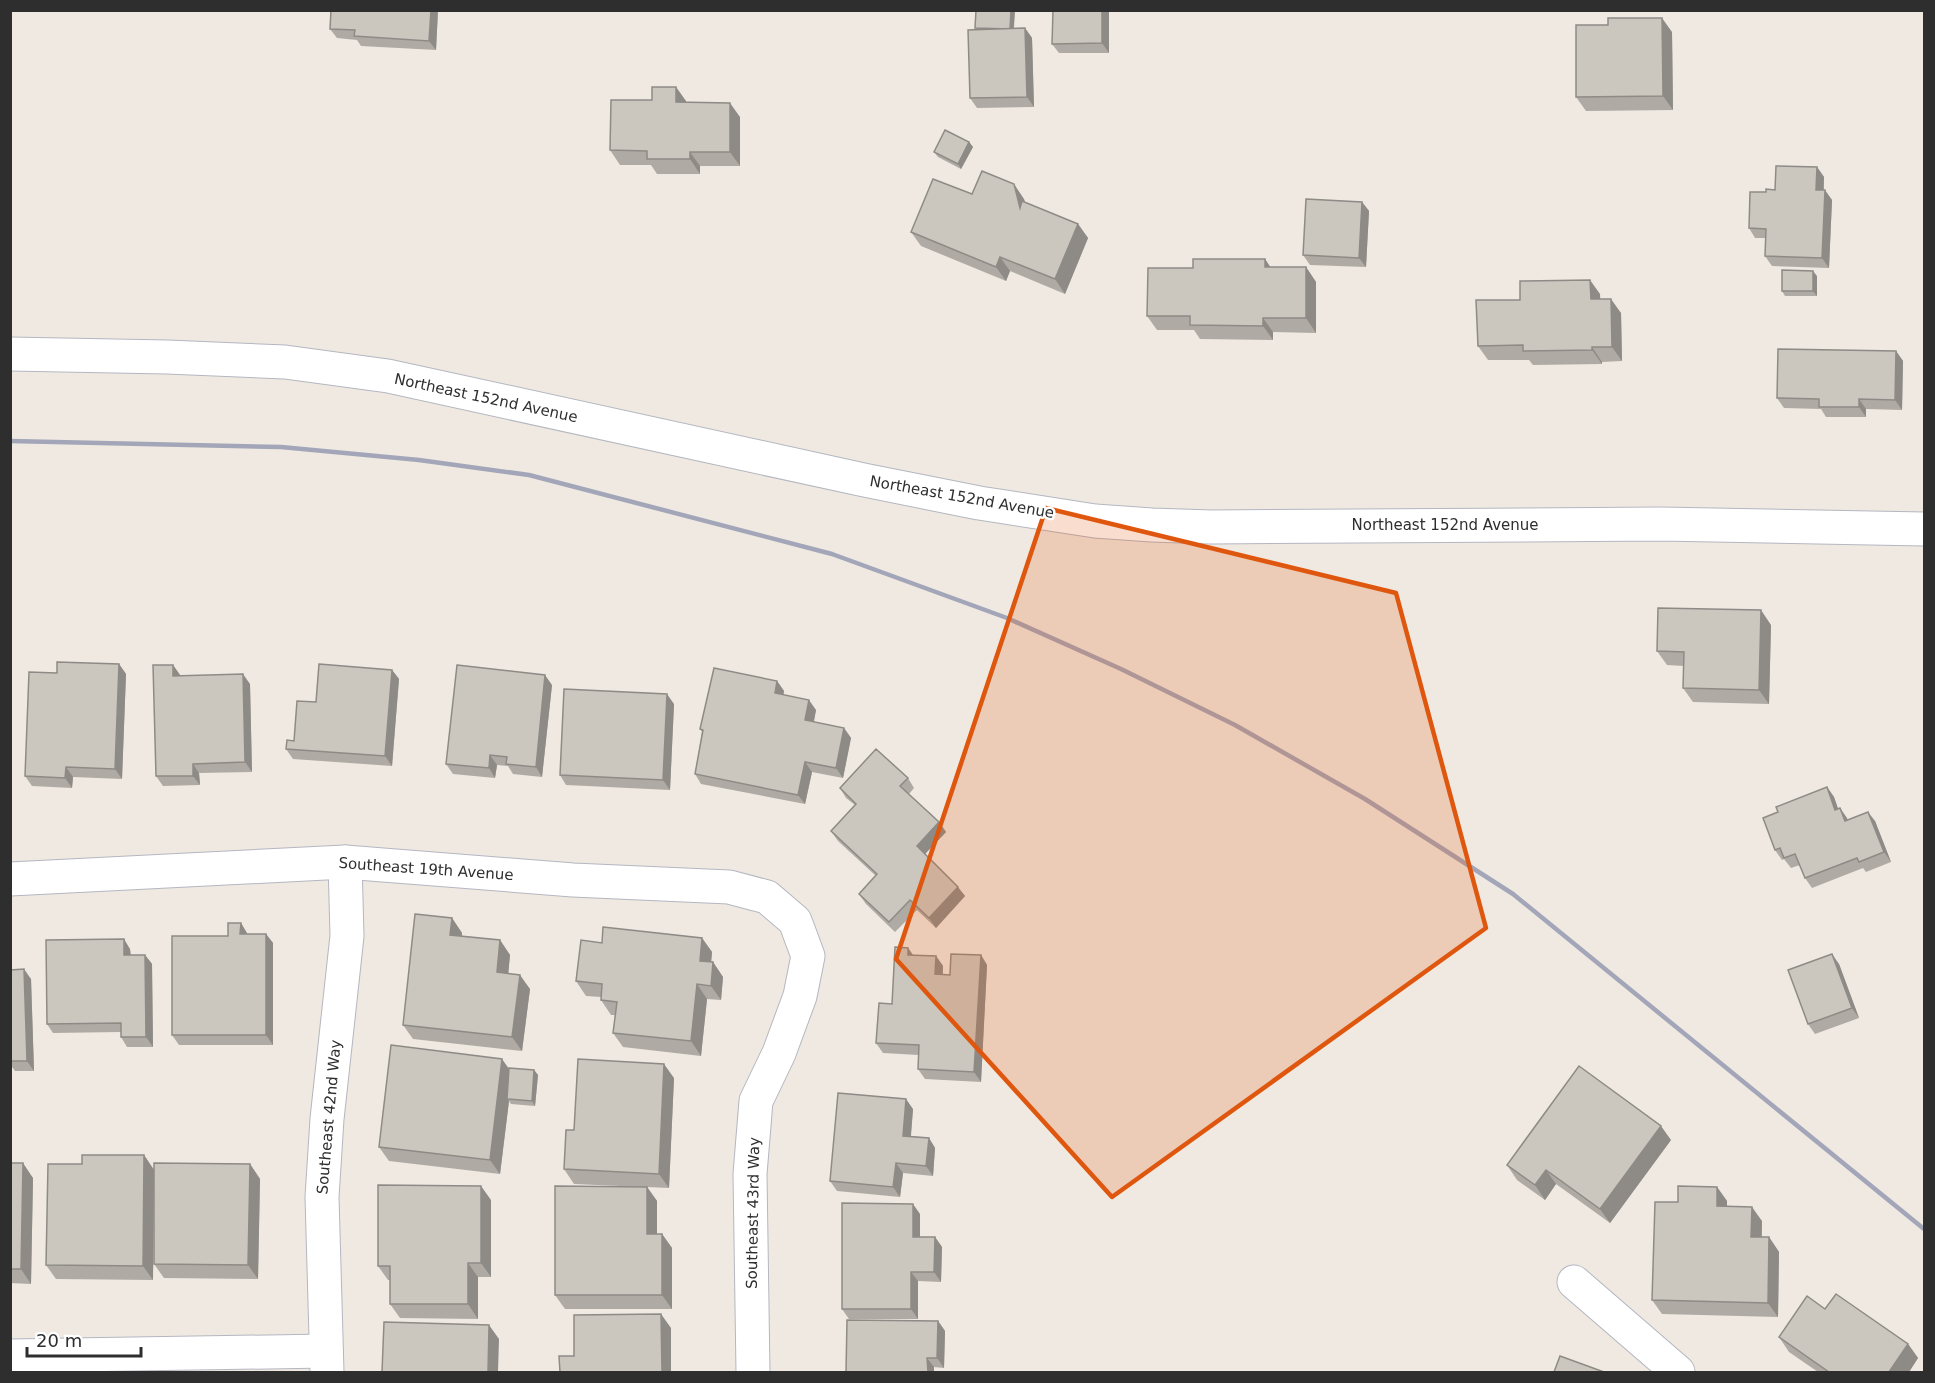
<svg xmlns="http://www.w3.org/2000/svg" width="1935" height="1383" font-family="'DejaVu Sans',sans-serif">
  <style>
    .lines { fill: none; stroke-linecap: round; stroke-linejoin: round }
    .minor-casing { stroke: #b4b7c1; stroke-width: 35 }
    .minor { stroke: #fff; stroke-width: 33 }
    .rail { stroke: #a3a6b8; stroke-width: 4.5 }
    .wall { fill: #afaba4 }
    .shaded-wall { fill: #8e8b86 }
    .building { fill: #cbc7bf; stroke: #8e8b86; stroke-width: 1.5 }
    .marked { fill: #df570e; fill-opacity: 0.2; stroke: #df570e; stroke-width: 4.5; stroke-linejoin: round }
    .labels { text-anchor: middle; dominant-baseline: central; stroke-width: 5; stroke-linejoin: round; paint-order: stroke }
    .street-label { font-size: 15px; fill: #2e2e2e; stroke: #fff }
  </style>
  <rect width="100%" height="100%" fill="#efe9e1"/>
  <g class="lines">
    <defs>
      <g id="minor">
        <polyline points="10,354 167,357 285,362 388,376 864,480 979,503 1095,521 1152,525 1211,527 1660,524 1924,529"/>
        <polyline points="10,879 345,862 573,880 729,887 767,897 795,921 808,956 800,996 779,1053 756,1101 750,1174 753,1372"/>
        <polyline points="1574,1282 1678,1372"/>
        <polyline points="10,1356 326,1351"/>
        <polyline points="327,1372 322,1197 327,1119 347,936 345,862"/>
      </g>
    </defs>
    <!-- minor casing -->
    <use href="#minor" class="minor-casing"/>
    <!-- minor -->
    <use href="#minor" class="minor"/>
    <!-- rail -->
    <polyline class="rail" points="10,441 281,447 419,460 529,475 832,554 1007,618 1121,669 1235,725 1365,799 1513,894 1924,1229"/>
  </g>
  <!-- wall -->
  <g class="wall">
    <polygon points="438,10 436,50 361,46 357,40 337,38 330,29"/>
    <polygon points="974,10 1015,10 1014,29 1025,28 1032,38 1034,107 977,108 970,98 976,30 975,28 976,12"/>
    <polygon points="1053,10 1109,10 1109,53 1059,53 1052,44"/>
    <polygon points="1608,25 1672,32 1673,110 1586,111 1576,97"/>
    <polygon points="676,87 686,102 740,117 740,166 700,166 700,174 657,174 651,165 620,165 610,150 652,100"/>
    <polygon points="969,142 973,147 961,169 938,157 934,152"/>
    <polygon points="1817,167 1824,177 1824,190 1832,200 1829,268 1772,266 1765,256 1766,238 1755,238 1749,228 1766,192 1775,190"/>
    <polygon points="972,194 1024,199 1025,202 1078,224 1088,238 1065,294 1010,271 1006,281 921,246 911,232"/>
    <polygon points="1362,202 1369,211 1366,267 1310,265 1303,255"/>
    <polygon points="1265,259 1270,267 1306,267 1316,282 1316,333 1273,332 1273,340 1200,339 1194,330 1157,330 1147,316 1193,268"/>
    <polygon points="1817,276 1817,296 1785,296 1782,291"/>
    <polygon points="1600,294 1600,299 1621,313 1622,361 1602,362 1602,364 1533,365 1529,360 1488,360 1478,346 1520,300"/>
    <polygon points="1896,351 1903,361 1902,410 1866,409 1866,417 1826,417 1821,409 1784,408 1777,398"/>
    <polygon points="1771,625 1769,704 1693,702 1683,688 1684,666 1667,665 1657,651"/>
    <polygon points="119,664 126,674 122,779 73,777 72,788 32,786 25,776 57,673"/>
    <polygon points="173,665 180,675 180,676 250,684 252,772 199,773 200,785 163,786 156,776"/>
    <polygon points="392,670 399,679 392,766 293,759 286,749 294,741 316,702"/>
    <polygon points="777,681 784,691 783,695 816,710 814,722 844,728 851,738 843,778 812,772 805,804 701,784 695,774 702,732 700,729"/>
    <polygon points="552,685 542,777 513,774 508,766 497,765 495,778 453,774 446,764"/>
    <polygon points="674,704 670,790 566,785 560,775"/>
    <polygon points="908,778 914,788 909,794 939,822 946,832 925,854 965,896 936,928 917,910 895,932 866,904 859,894 876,876 838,841 831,831 855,805 846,798 840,788"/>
    <polygon points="1827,787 1834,797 1838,809 1847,820 1875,821 1891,862 1866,872 1863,868 1812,888 1805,878 1800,865 1791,868 1784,859 1782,860 1775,850 1778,812"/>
    <polygon points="452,918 462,933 462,936 500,940 510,955 508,974 530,989 522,1051 413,1039 403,1025"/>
    <polygon points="241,923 247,934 266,934 273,943 273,1045 179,1045 172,1035 228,936"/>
    <polygon points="702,938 712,952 711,962 713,962 723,977 721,1000 707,999 701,1056 623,1047 613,1033 615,1015 611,1015 601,1000 601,997 586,996 576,981 602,943"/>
    <polygon points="908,948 913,955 936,956 943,966 943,975 950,975 981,955 987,965 981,1082 925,1079 918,1069 919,1055 883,1053 876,1043 892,1004"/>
    <polygon points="130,949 131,955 145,955 152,964 153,1047 127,1047 121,1037 121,1032 53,1033 47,1024"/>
    <polygon points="1839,964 1859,1018 1815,1034 1808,1024"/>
    <polygon points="10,970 31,979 34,1071 15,1071 10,1064"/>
    <polygon points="509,1069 534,1070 538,1075 535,1106 511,1104 509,1101 500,1174 389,1161 379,1147"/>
    <polygon points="674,1078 669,1188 647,1187 657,1201 657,1234 662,1234 672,1248 672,1309 565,1309 555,1295 643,1187 574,1184 564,1169 574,1130"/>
    <polygon points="913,1109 911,1136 929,1138 935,1148 933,1176 903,1173 900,1197 837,1191 830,1181"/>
    <polygon points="1671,1140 1610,1223 1556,1184 1545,1200 1517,1180 1507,1165"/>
    <polygon points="144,1155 154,1170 153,1280 56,1279 46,1265 82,1164"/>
    <polygon points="10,1163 33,1178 31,1284 10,1283"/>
    <polygon points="250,1164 260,1179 258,1279 164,1278 154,1264"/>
    <polygon points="1717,1187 1727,1201 1727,1206 1762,1221 1762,1237 1769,1237 1779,1252 1778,1317 1662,1314 1652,1300 1678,1202"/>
    <polygon points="491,1200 491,1277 478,1277 478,1319 400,1318 390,1304 390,1280 388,1280 378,1266"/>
    <polygon points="920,1214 920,1237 935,1237 942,1247 941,1282 918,1281 918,1319 849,1319 842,1309"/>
    <polygon points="1825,1309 1908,1344 1918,1358 1909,1372 1818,1372 1789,1352 1779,1337"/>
    <polygon points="938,1321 945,1331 944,1368 934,1367 934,1372 846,1372"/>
  </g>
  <!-- shaded-wall -->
  <g class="shaded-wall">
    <polygon points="431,10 438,10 436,50 429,41"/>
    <polygon points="1011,10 1015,10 1013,35 1010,30"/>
    <polygon points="1102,10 1109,10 1109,53 1102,43"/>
    <polygon points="1662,18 1672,32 1673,110 1663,96"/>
    <polygon points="1025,28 1032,38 1034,107 1027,97"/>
    <polygon points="676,87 686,101 686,116 676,102"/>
    <polygon points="730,103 740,117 740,166 730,152"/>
    <polygon points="969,142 973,147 961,169 958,164"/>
    <polygon points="690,152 700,166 700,174 690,159"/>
    <polygon points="1817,167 1824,177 1823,199 1816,190"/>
    <polygon points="1014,184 1024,199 1030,222 1020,208"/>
    <polygon points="1825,190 1832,200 1829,268 1822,258"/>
    <polygon points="1362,202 1369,211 1366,267 1359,258"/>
    <polygon points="1078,224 1088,238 1065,294 1055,279"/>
    <polygon points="1000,257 1010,271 1006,281 996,267"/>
    <polygon points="1265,259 1275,274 1265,267"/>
    <polygon points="1306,267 1316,282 1316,333 1306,318"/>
    <polygon points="1813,271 1817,276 1817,296 1813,291"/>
    <polygon points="1590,280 1600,294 1601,314 1591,299"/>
    <polygon points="1611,299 1621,313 1622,361 1612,347"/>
    <polygon points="1263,318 1273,332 1273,340 1263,326"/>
    <polygon points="1592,347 1602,362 1602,364 1592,350"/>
    <polygon points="1896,351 1903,361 1902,410 1895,400"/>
    <polygon points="1859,399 1866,409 1866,417 1859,407"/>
    <polygon points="1761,610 1771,625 1769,704 1759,690"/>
    <polygon points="119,664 126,674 122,779 115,769"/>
    <polygon points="173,665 180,675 180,686 173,676"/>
    <polygon points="392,670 399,679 392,766 385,756"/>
    <polygon points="243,674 250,684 252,772 245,762"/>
    <polygon points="545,675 552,685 542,777 536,767"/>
    <polygon points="777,681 784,691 782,703 775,693"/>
    <polygon points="667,694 674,704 670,790 663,780"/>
    <polygon points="809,700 816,710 812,730 805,720"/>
    <polygon points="844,728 851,738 843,778 836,768"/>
    <polygon points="490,755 497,765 495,778 489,768"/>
    <polygon points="805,762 812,772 805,804 798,795"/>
    <polygon points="193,764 199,773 200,785 193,776"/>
    <polygon points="66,767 73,777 72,788 65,778"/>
    <polygon points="1827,787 1834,797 1842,820 1835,810"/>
    <polygon points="1840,808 1847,818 1852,831 1845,821"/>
    <polygon points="1868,812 1875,821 1891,862 1884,852"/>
    <polygon points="939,822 946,832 924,855 917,846"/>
    <polygon points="958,887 965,896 936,928 929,918"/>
    <polygon points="452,918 462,933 460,949 450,935"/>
    <polygon points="241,923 247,933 247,943 240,934"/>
    <polygon points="266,934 273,943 273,1045 266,1035"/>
    <polygon points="702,938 712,952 710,975 700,961"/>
    <polygon points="124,939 130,949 131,965 124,955"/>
    <polygon points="500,940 510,955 507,987 497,972"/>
    <polygon points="908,948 915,958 908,955"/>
    <polygon points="1832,954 1839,964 1859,1018 1852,1008"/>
    <polygon points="145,955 152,964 153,1047 146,1037"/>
    <polygon points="981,955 987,965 981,1082 974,1072"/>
    <polygon points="936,956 943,966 942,984 935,974"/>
    <polygon points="713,962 723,977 721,1000 711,986"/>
    <polygon points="24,969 31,979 34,1071 27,1061"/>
    <polygon points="520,975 530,989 522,1051 512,1037"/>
    <polygon points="697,984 707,999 701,1056 691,1041"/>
    <polygon points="502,1059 512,1073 507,1099 509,1101 500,1174 490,1160"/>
    <polygon points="664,1064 674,1078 669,1188 659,1174"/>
    <polygon points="534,1070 538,1075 535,1106 532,1101"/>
    <polygon points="906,1099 913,1109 910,1145 903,1136"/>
    <polygon points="1661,1126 1671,1140 1610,1223 1600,1209"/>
    <polygon points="929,1138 935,1148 933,1176 926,1166"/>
    <polygon points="144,1155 154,1170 153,1280 143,1266"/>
    <polygon points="23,1163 33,1178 31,1284 21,1269"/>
    <polygon points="896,1163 903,1173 900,1197 893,1187"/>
    <polygon points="250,1164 260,1179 258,1279 248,1265"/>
    <polygon points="1546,1170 1556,1184 1545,1200 1535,1185"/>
    <polygon points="481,1186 491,1200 491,1277 481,1263"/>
    <polygon points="647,1187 657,1201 657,1248 647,1234"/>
    <polygon points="1717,1187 1727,1201 1727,1220 1717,1206"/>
    <polygon points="913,1204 920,1214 920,1247 913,1237"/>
    <polygon points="1752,1207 1762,1221 1761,1251 1751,1237"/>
    <polygon points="662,1234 672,1248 672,1309 662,1295"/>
    <polygon points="935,1237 942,1247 941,1282 934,1272"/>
    <polygon points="1769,1237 1779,1252 1778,1317 1768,1303"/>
    <polygon points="468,1263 478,1277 478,1319 468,1304"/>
    <polygon points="911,1272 918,1281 918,1319 911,1309"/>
    <polygon points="661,1314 671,1328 671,1372 662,1372"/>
    <polygon points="938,1321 945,1331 944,1368 937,1358"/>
    <polygon points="489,1325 499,1339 498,1372 488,1372"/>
    <polygon points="1908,1344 1918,1358 1909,1372 1889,1372"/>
    <polygon points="927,1358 934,1367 934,1372 928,1372"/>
  </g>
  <!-- building -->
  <g class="building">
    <polygon points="331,10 431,10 429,41 354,36 355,30 330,29"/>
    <polygon points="976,10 1011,10 1010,29 975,28"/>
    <polygon points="1053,10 1102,10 1102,43 1052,44"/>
    <polygon points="1608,18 1662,18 1663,96 1576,97 1576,25 1608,25"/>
    <polygon points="1025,28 1027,97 970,98 968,30"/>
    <polygon points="652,87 676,87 676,102 730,103 730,152 690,152 690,159 647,159 647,151 610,150 611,100 652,100"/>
    <polygon points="945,130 969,142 958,164 934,152"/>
    <polygon points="1776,166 1817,167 1816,190 1825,190 1822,258 1765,256 1766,229 1749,228 1750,192 1766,192 1766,189 1775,190"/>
    <polygon points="982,171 1014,184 1020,208 1022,201 1078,224 1055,279 1000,257 996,267 911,232 933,179 972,194"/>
    <polygon points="1306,199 1362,202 1359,258 1303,255"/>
    <polygon points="1193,259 1265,259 1265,267 1306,267 1306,318 1263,318 1263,326 1190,325 1190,316 1147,316 1148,268 1193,268"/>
    <polygon points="1782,270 1813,271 1813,291 1782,291"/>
    <polygon points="1590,280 1591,299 1611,299 1612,347 1592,347 1592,350 1523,351 1523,345 1478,346 1476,300 1520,300 1520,281"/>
    <polygon points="1778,349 1896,351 1895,400 1859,399 1859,407 1819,407 1819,399 1777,398"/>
    <polygon points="1658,608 1761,610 1759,690 1683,688 1684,652 1657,651"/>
    <polygon points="57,662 119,664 115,769 66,767 65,778 25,776 29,672 57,673"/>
    <polygon points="319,664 392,670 385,756 286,749 287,740 294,741 297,701 316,702"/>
    <polygon points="153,665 173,665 173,676 243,674 245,762 193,764 193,776 156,776"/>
    <polygon points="457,665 545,675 536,767 506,764 507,757 490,755 489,768 446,764"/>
    <polygon points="714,668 777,681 775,693 809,700 805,720 844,728 836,768 805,762 798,795 695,774 703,730 700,729"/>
    <polygon points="564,689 667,694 663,780 560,775"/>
    <polygon points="876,749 908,778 900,786 939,822 917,846 958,887 929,918 910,900 889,922 859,894 877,874 831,831 856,804 840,788"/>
    <polygon points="1827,787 1835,810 1840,808 1845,821 1868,812 1884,852 1859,862 1857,858 1805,878 1795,854 1784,858 1780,848 1775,850 1763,818 1778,812 1776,807"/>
    <polygon points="415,914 452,918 450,935 500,940 497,972 520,975 512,1037 403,1025"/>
    <polygon points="228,923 241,923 240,934 266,934 266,1035 172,1035 172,936 228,936"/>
    <polygon points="603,927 702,938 700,961 713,962 711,986 697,984 691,1041 613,1033 617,1002 601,1000 602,984 576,981 581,940 602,943"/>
    <polygon points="124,939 124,955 145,955 146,1037 121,1037 121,1023 47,1024 46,940"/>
    <polygon points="895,947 908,948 908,955 936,956 935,974 950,975 951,954 981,955 974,1072 918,1069 919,1045 876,1043 879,1003 892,1004"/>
    <polygon points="1832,954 1852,1008 1808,1024 1788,970"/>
    <polygon points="24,969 27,1061 10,1061 10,970"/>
    <polygon points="391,1045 502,1059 490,1160 379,1147"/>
    <polygon points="578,1059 664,1064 659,1174 564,1169 566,1130 574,1130"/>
    <polygon points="1579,1066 1661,1126 1600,1209 1546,1170 1535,1185 1507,1165"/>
    <polygon points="509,1068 534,1070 532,1101 507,1099"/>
    <polygon points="838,1093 906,1099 903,1136 929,1138 926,1166 896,1163 893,1187 830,1181"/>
    <polygon points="82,1155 144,1155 143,1266 46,1265 48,1164 82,1164"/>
    <polygon points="10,1163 23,1163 21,1269 10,1269"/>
    <polygon points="154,1163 250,1164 248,1265 154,1264"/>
    <polygon points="378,1185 481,1186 481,1263 468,1263 468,1304 390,1304 390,1266 378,1266"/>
    <polygon points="555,1186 647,1187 647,1234 662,1234 662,1295 555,1295"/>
    <polygon points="1678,1186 1717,1187 1717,1206 1752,1207 1751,1237 1769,1237 1768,1303 1652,1300 1655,1202 1678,1202"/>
    <polygon points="842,1203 913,1204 913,1237 935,1237 934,1272 911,1272 911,1309 842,1309"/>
    <polygon points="1836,1294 1908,1344 1889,1372 1829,1372 1779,1337 1807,1296 1825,1309"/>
    <polygon points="661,1314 662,1372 560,1372 559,1356 574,1356 574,1315"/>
    <polygon points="847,1320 938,1321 937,1358 927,1358 928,1372 846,1372"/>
    <polygon points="384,1322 489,1325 488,1372 382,1372"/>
    <polygon points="1560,1356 1604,1372 1554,1372"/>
  </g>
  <!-- marked area -->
  <path class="marked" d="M1046,508L1396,593L1486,928L1112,1197L896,959Z"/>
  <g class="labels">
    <!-- street labels -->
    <g class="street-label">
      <text transform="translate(486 398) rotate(12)">Northeast 152nd Avenue</text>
      <text transform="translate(962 497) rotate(10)">Northeast 152nd Avenue</text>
      <text x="1445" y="525">Northeast 152nd Avenue</text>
      <text transform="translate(426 869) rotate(4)">Southeast 19th Avenue</text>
      <text transform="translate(329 1117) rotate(-85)">Southeast 42nd Way</text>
      <text transform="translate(753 1213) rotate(-89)">Southeast 43rd Way</text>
    </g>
  </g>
  <!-- border -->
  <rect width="1935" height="1383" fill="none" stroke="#2e2e2e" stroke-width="24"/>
  <!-- scale -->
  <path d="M27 1347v9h114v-9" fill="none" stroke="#2e2e2e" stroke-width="3"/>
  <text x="36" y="1347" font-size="18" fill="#2e2e2e" stroke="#ffffff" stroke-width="4.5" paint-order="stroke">20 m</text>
</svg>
